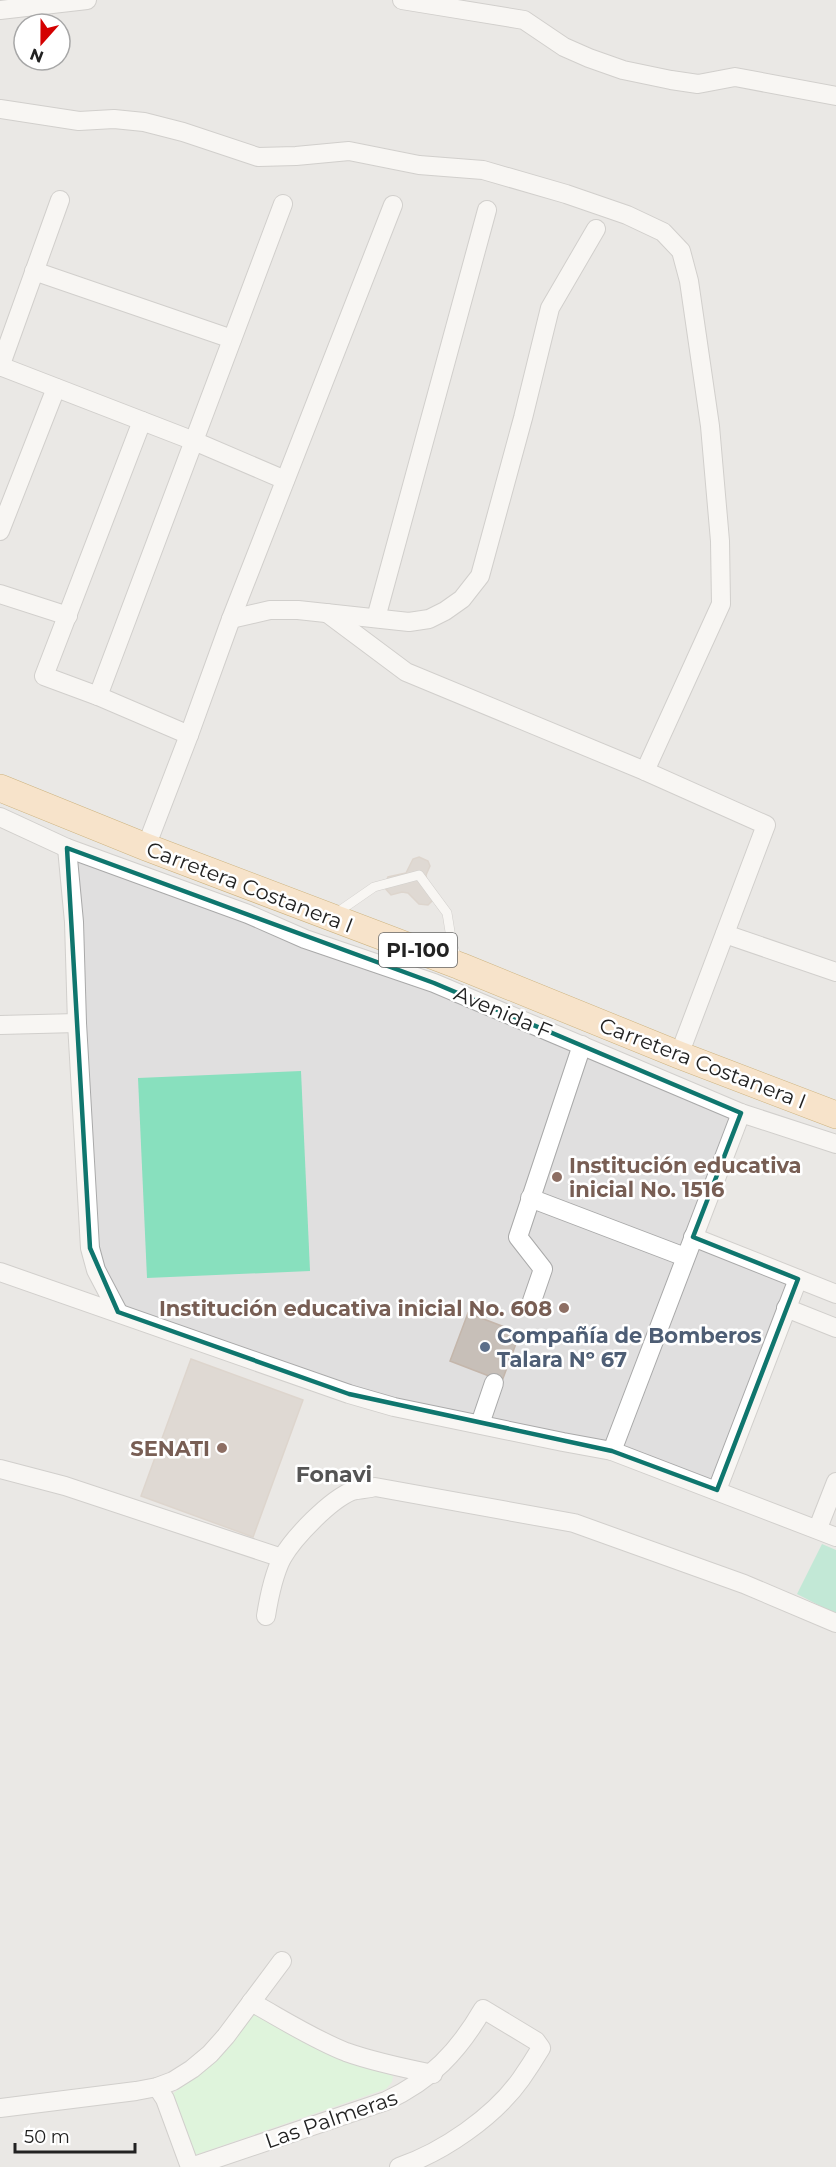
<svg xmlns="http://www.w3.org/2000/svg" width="836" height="2167" font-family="Montserrat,sans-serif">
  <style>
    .residential { fill: #e0dfdf; fill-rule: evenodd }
    .park { fill: #c8facc }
    .pitch { fill: #88e0be }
    .building { fill: #c7bfb8; stroke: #c4b6ab; stroke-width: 1.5 }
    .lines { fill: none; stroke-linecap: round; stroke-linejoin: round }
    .service-casing { stroke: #a9a9a9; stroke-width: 10 }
    .minor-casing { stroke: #a9a9a9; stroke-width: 20 }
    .primary-casing { stroke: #a06b00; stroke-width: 28 }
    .service { stroke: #fff; stroke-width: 9 }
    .minor { stroke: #fff; stroke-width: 18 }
    .primary { stroke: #fcd6a4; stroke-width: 27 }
    .marked { fill: none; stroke: #0f766e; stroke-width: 4.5; stroke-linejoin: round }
    .education-dot { fill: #8d6e63; stroke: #fff; stroke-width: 2 }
    .service-dot { fill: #5c6f8a; stroke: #fff; stroke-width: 2 }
    .labels { text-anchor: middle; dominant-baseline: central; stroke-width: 5; stroke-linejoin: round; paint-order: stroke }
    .shield { fill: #fff; stroke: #646464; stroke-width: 1.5 }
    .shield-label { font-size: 20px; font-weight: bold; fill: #222 }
    .street-label { font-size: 21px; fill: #222; stroke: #fff }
    .education-label { font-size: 21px; font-weight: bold; fill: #785e54; stroke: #fff; text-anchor: end }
    .service-label { font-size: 21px; font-weight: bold; fill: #4e5e75; stroke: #fff; text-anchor: start }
    .neighbourhood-label { font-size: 22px; font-weight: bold; fill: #555; stroke: #fff }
  </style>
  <rect width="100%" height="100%" fill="#f2efe9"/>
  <!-- residential -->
  <path class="residential" d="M0,0H836V2167H0ZM24,24H60V60H24Z"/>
  <!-- park -->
  <polygon class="park" points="254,2013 325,2053 393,2076 392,2082 386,2089 192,2156 171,2095 203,2071"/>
  <!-- pitch -->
  <g class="pitch">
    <polygon points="301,1071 310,1271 147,1278 138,1078"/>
    <polygon points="822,1544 836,1550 836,1614 797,1594"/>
  </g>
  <!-- building -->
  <g class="building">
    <polygon points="419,857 428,861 430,866 426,875 427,881 434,899 428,905 419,904 408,893 402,892 391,895 384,887 388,877 406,873 413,859"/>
    <polygon points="468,1313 520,1333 502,1381 450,1361"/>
    <polygon points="191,1359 303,1400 253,1537 141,1496"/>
  </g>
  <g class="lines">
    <defs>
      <polyline id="service" points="335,914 374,887 419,875 447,913 452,944 457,958"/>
      <g id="minor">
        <polyline points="402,0 524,20 564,47 589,58 623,70 671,80 698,84 735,77 836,96"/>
        <polyline points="0,10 87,0"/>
        <polyline points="0,109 79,121 114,119 144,122 183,132 258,157 296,156 349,151 419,165 483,170 566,194 627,215 663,232 681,251 689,281 710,426 720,541 721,604 645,771"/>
        <polyline points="34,271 232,339"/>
        <polyline points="0,366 194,441 285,480"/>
        <polyline points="0,367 60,200"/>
        <polyline points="142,421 44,676 98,696 189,735"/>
        <polyline points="0,531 56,388"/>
        <polyline points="0,594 68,616"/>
        <polyline points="327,613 406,672 645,771 766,825 679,1055"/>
        <polyline points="376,618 487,210"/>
        <polyline points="231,619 270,610 298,610 409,622 429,619 445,611 462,599 480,576 523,418 550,308 596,229"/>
        <polyline points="98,696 283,204"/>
        <polyline points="0,817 67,848 248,914 305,939 434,983 741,1113 836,1144"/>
        <polyline points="146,847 189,735 231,619 393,205"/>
        <polyline points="67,848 74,922 77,1023 90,1248 96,1270 118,1312"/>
        <polyline points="725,934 836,972"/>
        <polyline points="0,1025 77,1023"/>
        <polyline points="530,1198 685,1257"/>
        <polyline points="693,1237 836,1294"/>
        <polyline points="0,1272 349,1394 394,1407 563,1442 612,1451 836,1537"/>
        <polyline points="532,1301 543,1269 518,1237 582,1045"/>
        <polyline points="786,1308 836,1328"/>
        <polyline points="480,1424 494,1383"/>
        <polyline points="612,1451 741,1113"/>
        <polyline points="0,1469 65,1486 282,1558"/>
        <polyline points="717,1490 798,1279"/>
        <polyline points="818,1528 836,1482"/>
        <path d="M266,1616C269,1597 273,1576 282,1558C294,1537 330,1500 352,1491C359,1489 368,1489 375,1487L574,1523L744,1584L836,1623"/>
        <path d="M251,2002C282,2019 313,2039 346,2052C374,2062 403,2068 433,2074"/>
        <polyline points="157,2087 165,2099 190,2167"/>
        <polyline points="0,2108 136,2091 157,2087 173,2081 192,2069 210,2054 226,2036 282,1961"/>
        <path d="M191,2167L386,2101C431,2080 458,2052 483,2009L536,2041L541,2048C535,2058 528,2069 521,2079C494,2117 443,2152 399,2167"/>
      </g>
      <polyline id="primary" points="0,788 146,847 460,966 679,1055 836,1115"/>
    </defs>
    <!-- service casing -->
    <use href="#service" class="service-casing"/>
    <!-- minor casing -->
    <use href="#minor" class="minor-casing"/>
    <!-- primary casing -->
    <use href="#primary" class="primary-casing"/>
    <!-- service -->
    <use href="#service" class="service"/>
    <!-- minor -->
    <use href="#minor" class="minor"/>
    <!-- primary -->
    <use href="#primary" class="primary"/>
  </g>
  <!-- marked area -->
  <path d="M0 0H836V2167H0ZM67,848L434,983L741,1113L693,1237L798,1279L717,1490L612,1451L349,1394L118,1312L90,1248Z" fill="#f2efe9" fill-opacity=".55" fill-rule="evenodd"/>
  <path class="marked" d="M67,848L434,983L741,1113L693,1237L798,1279L717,1490L612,1451L349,1394L118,1312L90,1248Z"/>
  <!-- markers -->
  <g class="education-dot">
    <circle cx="557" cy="1177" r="6"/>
    <circle cx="564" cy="1308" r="6"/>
    <circle cx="222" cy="1448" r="6"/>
  </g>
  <circle class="service-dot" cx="485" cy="1347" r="6"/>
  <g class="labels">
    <!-- shield labels -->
    <rect class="shield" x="379" y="933" width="78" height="34" rx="4.5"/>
    <g class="shield-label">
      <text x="418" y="950">PI-100</text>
    </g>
    <!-- street labels -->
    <g class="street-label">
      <text transform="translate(250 887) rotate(21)">Carretera Costanera I</text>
      <text transform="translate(503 1012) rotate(23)">Avenida F</text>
      <text transform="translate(703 1063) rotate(21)">Carretera Costanera I</text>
      <text transform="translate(331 2119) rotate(-19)">Las Palmeras</text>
    </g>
    <!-- education labels -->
    <g class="education-label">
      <text x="569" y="1165" text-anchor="start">Institución educativa<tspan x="569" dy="24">inicial No. 1516</tspan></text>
      <text x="552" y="1308">Institución educativa inicial No. 608</text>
      <text x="210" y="1448">SENATI</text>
    </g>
    <!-- service labels -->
    <g class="service-label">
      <text x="497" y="1335">Compañía de Bomberos<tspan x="497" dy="24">Talara Nº 67</tspan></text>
    </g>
    <!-- neighbourhood labels -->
    <g class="neighbourhood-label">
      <text x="334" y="1474">Fonavi</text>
    </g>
  </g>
  <!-- north arrow -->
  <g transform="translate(42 42) rotate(201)"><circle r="28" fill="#ffffff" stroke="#a7a7a7" stroke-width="1.5"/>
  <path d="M0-4.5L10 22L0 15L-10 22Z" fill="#d40000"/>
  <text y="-9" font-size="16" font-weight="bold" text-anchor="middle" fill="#222222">N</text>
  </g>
  <!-- scale -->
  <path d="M15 2143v9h120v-9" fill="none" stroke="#222222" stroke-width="3"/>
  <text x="24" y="2143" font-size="18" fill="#222222" stroke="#ffffff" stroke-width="4.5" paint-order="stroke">50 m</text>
</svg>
